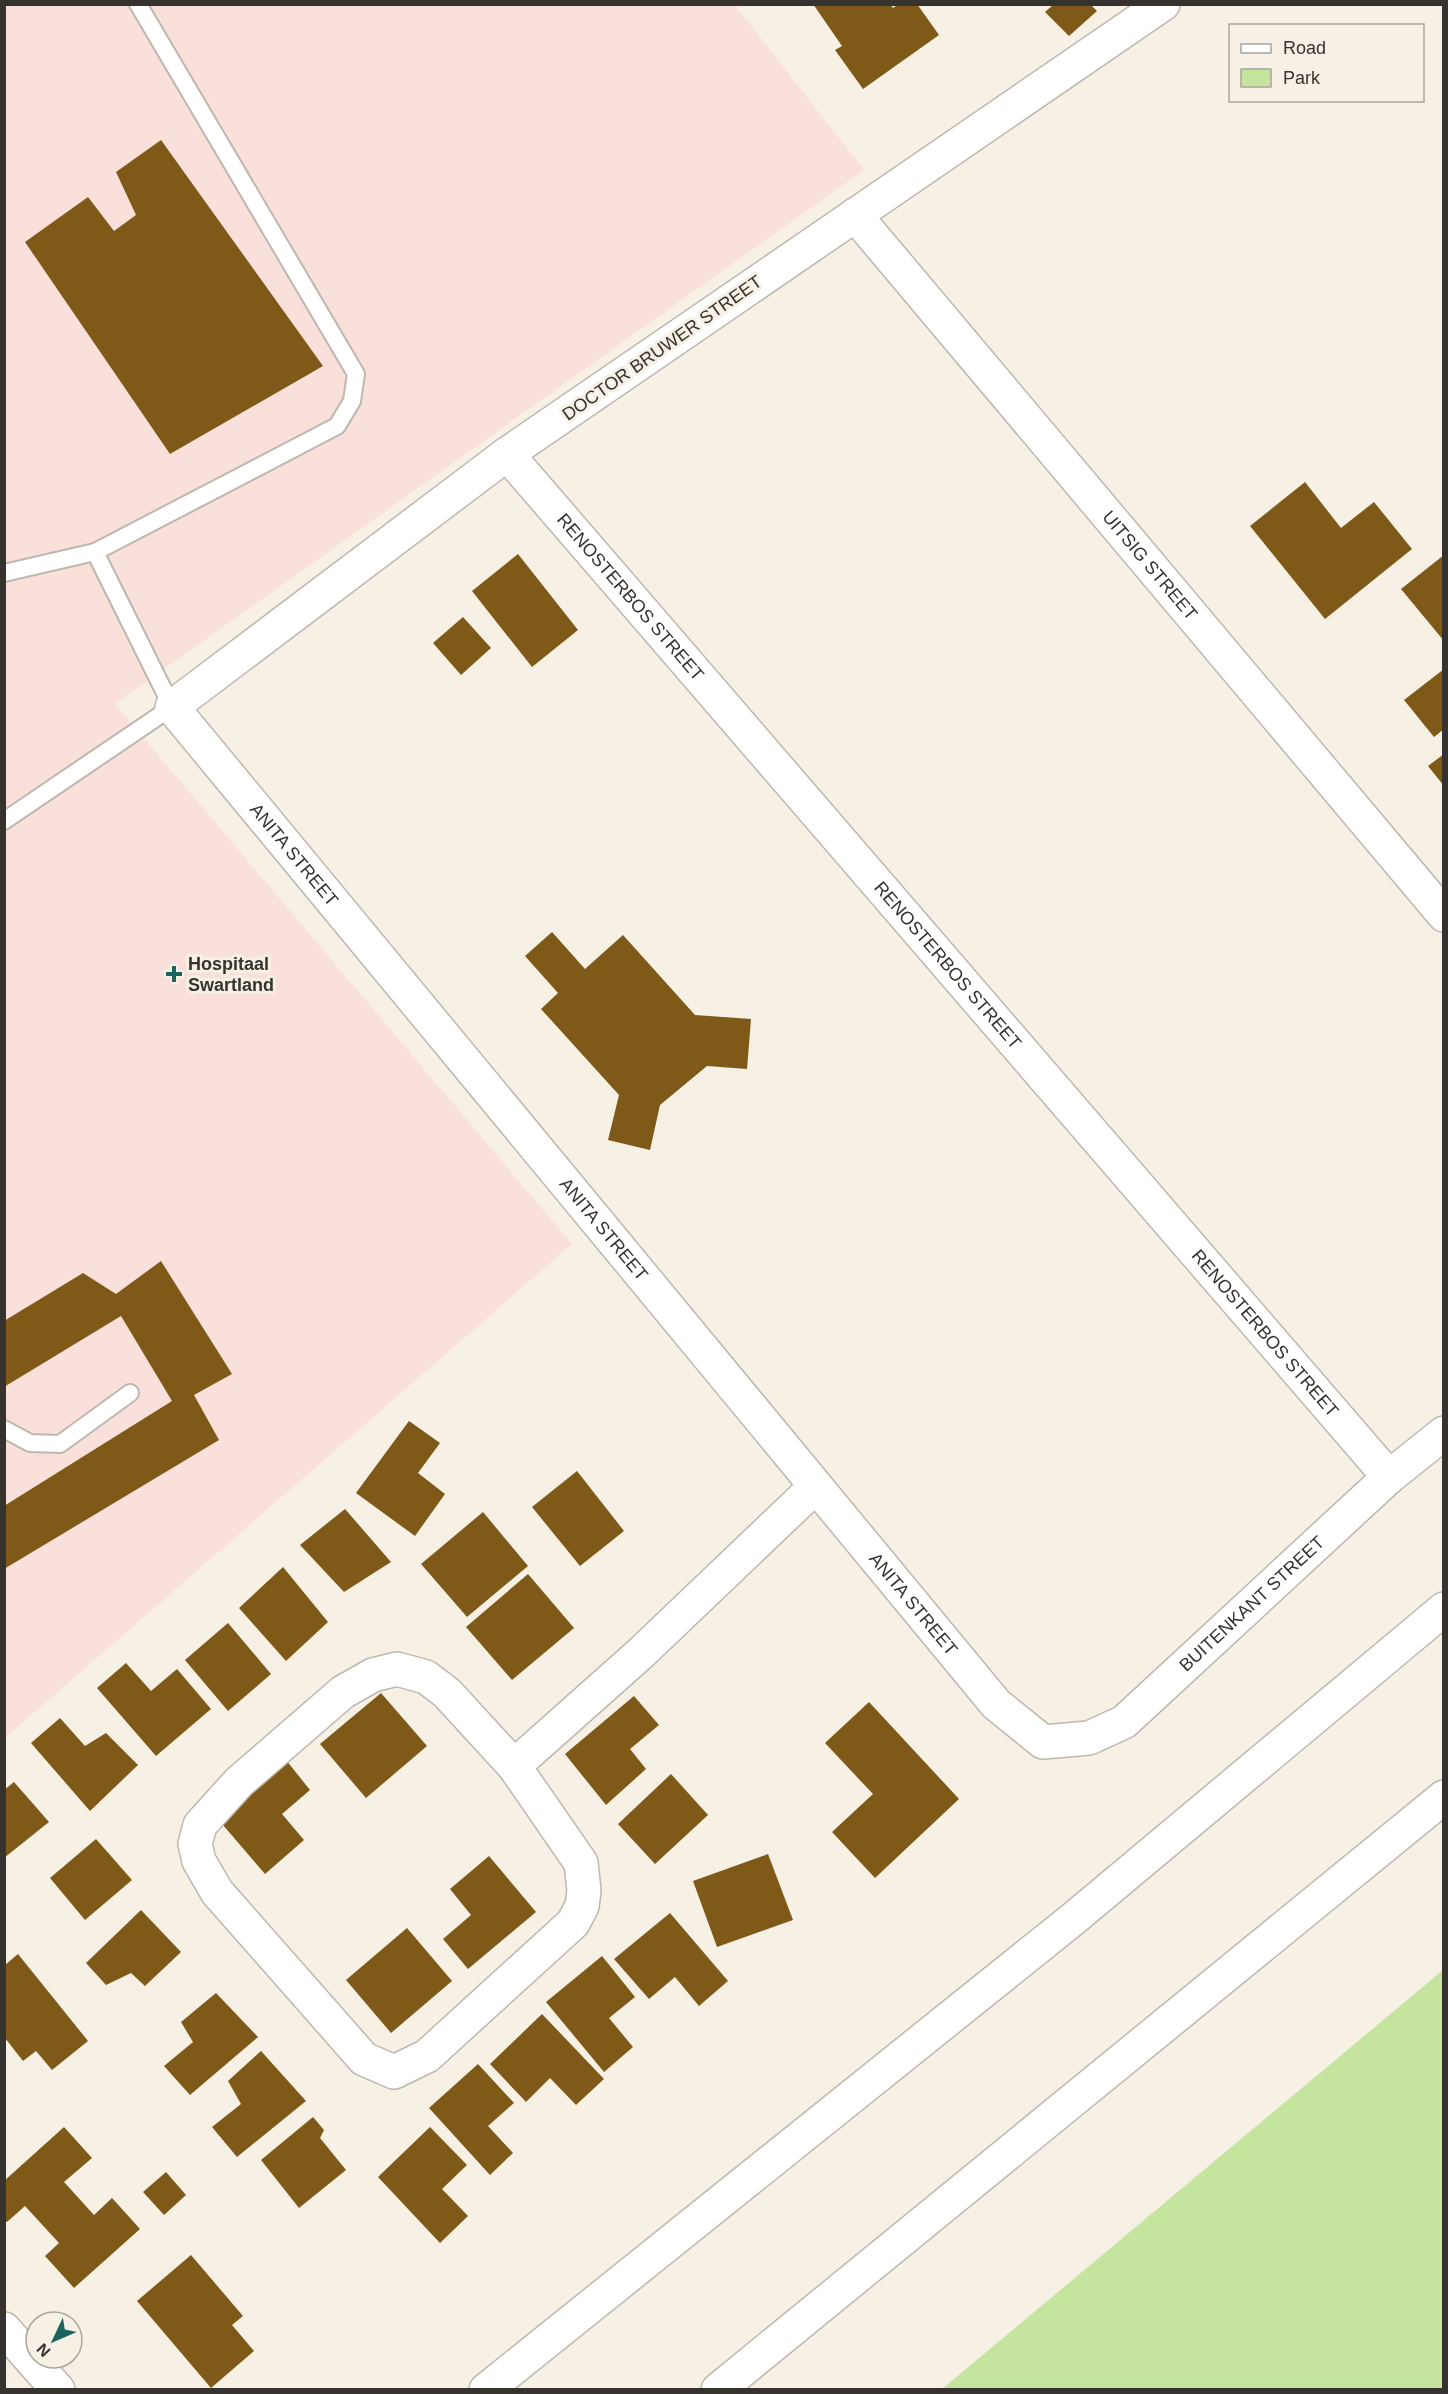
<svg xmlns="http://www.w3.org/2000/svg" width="1448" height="2394" font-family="Arial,sans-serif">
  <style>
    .medical { fill: #fae0db }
    .green { fill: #c5e59f }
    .building { fill: #7f5917 }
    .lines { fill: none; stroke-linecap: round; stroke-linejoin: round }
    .service-casing { stroke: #beb7ad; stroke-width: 20 }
    .minor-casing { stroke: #beb7ad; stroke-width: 36 }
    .motorway-casing { stroke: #beb7ad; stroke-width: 36 }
    .service { stroke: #fff; stroke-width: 16 }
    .minor { stroke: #fff; stroke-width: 33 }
    .motorway { stroke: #fff; stroke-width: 33 }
    .poi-dot { fill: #1a655d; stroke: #f7f0e5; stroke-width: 2 }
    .labels { text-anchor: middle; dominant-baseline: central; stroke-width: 6; stroke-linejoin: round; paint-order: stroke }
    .street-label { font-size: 18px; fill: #36332f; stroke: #f7f0e5 }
    .poi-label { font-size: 18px; font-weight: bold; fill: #36332f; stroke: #f7f0e5; text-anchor: start }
  </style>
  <rect width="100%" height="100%" fill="#f7f0e5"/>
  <!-- medical -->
  <polygon class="medical" points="5,5 735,5 864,170 115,704 572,1244 5,1738"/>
  <!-- green -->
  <polygon class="green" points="1443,1970 1443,2389 942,2389"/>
  <!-- building -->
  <g class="building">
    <polygon points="813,4 890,4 893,8 899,4 917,4 939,35 863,89 835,50 842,46"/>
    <polygon points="1053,5 1091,5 1097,11 1069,36 1045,12"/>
    <polygon points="161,140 323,366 170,454 25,242 88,197 114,231 136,215 116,172"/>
    <polygon points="1305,482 1341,528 1374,502 1412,549 1325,619 1250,526"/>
    <polygon points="518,554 578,630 532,667 472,591"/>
    <polygon points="1444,555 1444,641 1401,589"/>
    <polygon points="463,617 491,648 461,675 433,643"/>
    <polygon points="1444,669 1444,729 1434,737 1404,700"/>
    <polygon points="1444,754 1444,786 1428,766"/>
    <polygon points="552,932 585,969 623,935 695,1015 751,1019 747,1069 707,1066 660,1105 650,1150 608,1140 619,1095 541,1009 558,993 525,956"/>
    <polygon points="161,1261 232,1374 194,1395 219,1440 4,1569 4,1506 172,1401 121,1316 4,1387 4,1321 83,1273 116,1294"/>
    <polygon points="409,1421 440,1443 418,1473 445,1494 415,1536 356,1493"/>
    <polygon points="577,1471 624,1531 580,1566 532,1507"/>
    <polygon points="345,1509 391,1562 344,1592 300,1545"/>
    <polygon points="483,1512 528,1566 467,1617 421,1564"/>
    <polygon points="283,1567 328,1622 286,1661 239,1608"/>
    <polygon points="528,1574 574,1628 512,1680 466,1627"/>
    <polygon points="228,1623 271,1674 228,1711 185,1660"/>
    <polygon points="126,1663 151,1691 177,1669 211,1709 156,1756 97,1688"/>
    <polygon points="381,1693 427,1746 366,1798 320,1744"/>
    <polygon points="634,1696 659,1725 630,1749 646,1769 606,1805 565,1754"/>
    <polygon points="869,1702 959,1799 875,1878 832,1832 873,1794 825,1743"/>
    <polygon points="60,1718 85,1746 106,1733 138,1765 90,1811 31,1743"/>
    <polygon points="286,1760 310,1790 282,1814 304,1840 265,1874 217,1818"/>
    <polygon points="671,1774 708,1815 655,1864 618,1824"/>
    <polygon points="14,1782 49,1822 4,1858 4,1790"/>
    <polygon points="96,1839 132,1880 85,1920 50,1878"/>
    <polygon points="768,1854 793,1920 717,1947 693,1881"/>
    <polygon points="489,1856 536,1912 468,1969 443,1939 471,1915 450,1889"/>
    <polygon points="141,1910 181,1952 145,1986 131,1973 106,1985 86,1963"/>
    <polygon points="670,1913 728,1981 699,2006 675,1977 649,1999 614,1959"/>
    <polygon points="407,1928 452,1981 391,2033 346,1980"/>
    <polygon points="18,1954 88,2041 52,2070 36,2051 23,2061 5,2038 5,1965"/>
    <polygon points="602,1956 635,1997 609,2018 633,2047 604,2072 546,2002"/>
    <polygon points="216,1993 258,2037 190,2095 164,2066 193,2042 181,2022"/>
    <polygon points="542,2014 604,2079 576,2105 550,2078 526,2102 490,2064"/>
    <polygon points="261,2051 306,2101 237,2157 212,2127 241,2104 228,2081"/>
    <polygon points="478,2064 514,2103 488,2126 513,2153 490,2175 429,2108"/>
    <polygon points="313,2117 324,2130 320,2138 346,2170 299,2208 261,2160"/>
    <polygon points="64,2127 92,2158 64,2182 94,2215 112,2198 140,2229 74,2288 45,2256 59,2243 25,2206 7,2222 4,2219 4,2181"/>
    <polygon points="430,2127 467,2165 442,2189 468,2216 440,2243 378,2177"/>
    <polygon points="166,2172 186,2195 164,2215 143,2192"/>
    <polygon points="191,2255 243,2316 232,2325 254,2351 211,2388 137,2301"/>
  </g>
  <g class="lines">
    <defs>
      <g id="service">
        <polyline points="4,573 95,552 337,426 352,401 356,374 138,4"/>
        <polyline points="4,821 172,707 95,552"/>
        <polyline points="4,1429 30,1443 60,1444 130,1393"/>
      </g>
      <g id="minor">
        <path id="s1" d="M1163,4L507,454L172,707L996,1704L1043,1742L1089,1738L1124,1722L1389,1477L1444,1433"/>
        <path id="s2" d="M855,215L1444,915"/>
        <path id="s3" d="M507,454L1389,1477"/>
        <polygon points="397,1669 426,1677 447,1693 514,1766 581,1863 584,1891 582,1906 573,1923 427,2056 394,2072 364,2059 217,1892 199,1861 195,1844 200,1825 239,1782 343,1692 373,1675"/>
        <polyline points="514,1766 641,1653 815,1487"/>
        <polyline points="4,2329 58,2390"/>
      </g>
      <g id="motorway">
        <polyline points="486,2390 1073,1919 1444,1609"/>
        <polyline points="718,2390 1444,1797"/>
      </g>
    </defs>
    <!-- service casing -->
    <use href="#service" class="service-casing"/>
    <!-- minor casing -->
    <use href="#minor" class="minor-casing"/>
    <!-- motorway casing -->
    <use href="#motorway" class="motorway-casing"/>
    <!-- service -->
    <use href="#service" class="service"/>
    <!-- minor -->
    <use href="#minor" class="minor"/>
    <!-- motorway -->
    <use href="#motorway" class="motorway"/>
  </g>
  <!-- markers -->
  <path class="poi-dot" d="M171 965h6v6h6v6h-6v6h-6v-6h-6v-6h6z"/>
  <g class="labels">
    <!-- street labels -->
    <g class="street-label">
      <text transform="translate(662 348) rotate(-35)">DOCTOR BRUWER STREET</text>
      <text stroke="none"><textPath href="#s2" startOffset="458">UITSIG STREET</textPath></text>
      <text stroke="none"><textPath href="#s3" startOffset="189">RENOSTERBOS STREET</textPath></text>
      <text stroke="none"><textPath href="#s1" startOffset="1407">ANITA STREET</textPath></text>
      <text stroke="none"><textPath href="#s3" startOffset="675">RENOSTERBOS STREET</textPath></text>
      <text stroke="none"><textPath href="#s1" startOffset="1893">ANITA STREET</textPath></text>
      <text stroke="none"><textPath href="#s3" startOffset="1161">RENOSTERBOS STREET</textPath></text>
      <text stroke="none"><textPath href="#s1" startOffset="2379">ANITA STREET</textPath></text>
      <text stroke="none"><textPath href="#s1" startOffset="2828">BUITENKANT STREET</textPath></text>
    </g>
    <!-- poi labels -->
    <g class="poi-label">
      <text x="188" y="964">Hospitaal<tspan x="188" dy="21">Swartland</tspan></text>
    </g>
  </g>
  <!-- border -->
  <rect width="1448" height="2394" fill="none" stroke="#36332f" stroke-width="12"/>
  <!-- legend -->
  <rect x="1229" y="24" width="195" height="78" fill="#f7f0e5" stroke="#aaa49c" stroke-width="1.5"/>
  <rect x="1241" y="44" width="30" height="9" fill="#ffffff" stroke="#aaa49c" stroke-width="1.5"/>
  <text x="1283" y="54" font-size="18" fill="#36332f">Road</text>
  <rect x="1241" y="69" width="30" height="18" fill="#c5e59f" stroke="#aaa49c" stroke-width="1.5"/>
  <text x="1283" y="84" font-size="18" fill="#36332f">Park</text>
  <!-- north arrow -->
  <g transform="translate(54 2340) rotate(226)"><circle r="28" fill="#f7f0e5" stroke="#aaa49c" stroke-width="1.5"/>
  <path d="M0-4.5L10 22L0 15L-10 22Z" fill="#1a655d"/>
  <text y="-9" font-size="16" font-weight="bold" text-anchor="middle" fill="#36332f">N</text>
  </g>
</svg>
